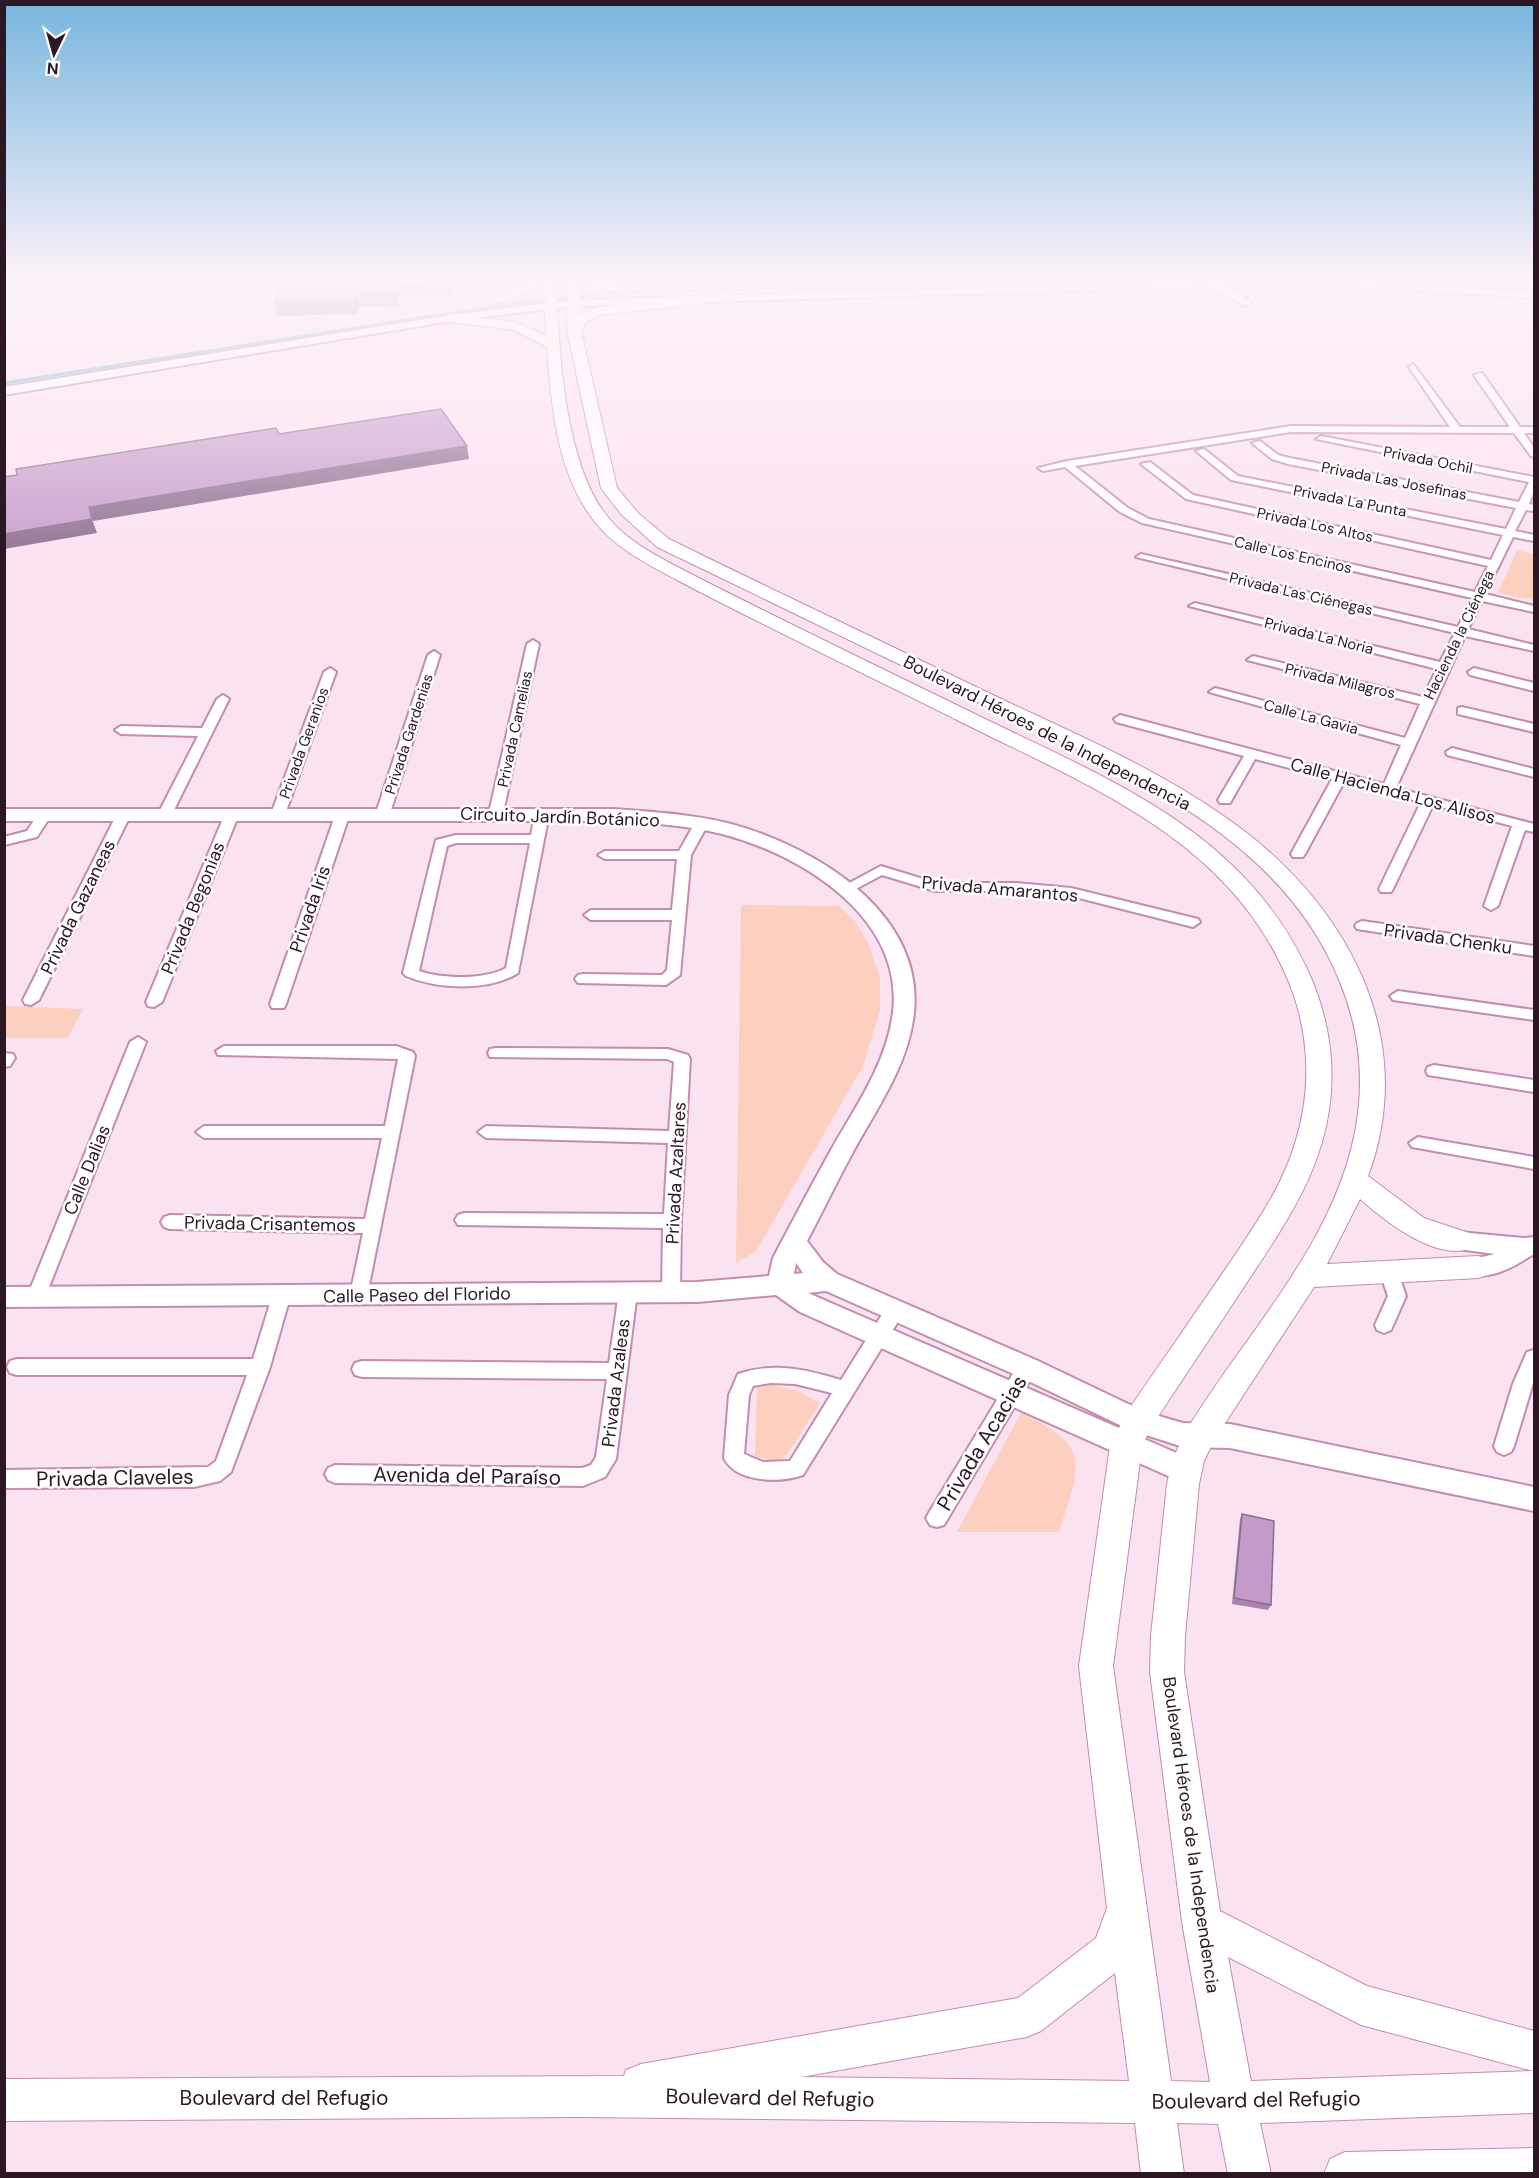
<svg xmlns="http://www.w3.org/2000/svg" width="1539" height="2178" font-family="'DM Sans',sans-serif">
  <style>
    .green { fill: #fdcfbe }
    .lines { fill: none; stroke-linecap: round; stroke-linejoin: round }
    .stream { stroke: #6fb9d2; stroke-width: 3 }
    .street-casing { stroke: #c48caf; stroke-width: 4 }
    .secondary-casing { stroke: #c48caf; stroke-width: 4 }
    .primary-casing { stroke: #c48caf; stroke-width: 2 }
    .street { fill: #fff; fill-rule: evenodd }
    .secondary { fill: #fff; fill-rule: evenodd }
    .primary { fill: #fff; fill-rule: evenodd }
    .wall { fill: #a984ae }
    .shaded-wall { fill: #896c8d }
    .building { fill: #c49aca; stroke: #896c8d; stroke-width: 1.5 }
    .labels { text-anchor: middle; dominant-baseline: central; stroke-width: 5; stroke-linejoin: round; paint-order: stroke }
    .far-street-label { font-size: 15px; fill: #2c1725; stroke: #fff }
    .street-label { font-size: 18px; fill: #2c1725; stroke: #fff }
    .near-street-label { font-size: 21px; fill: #2c1725; stroke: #fff }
  </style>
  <rect width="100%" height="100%" fill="#fbe2f1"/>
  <!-- green -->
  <g class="green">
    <polygon points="1517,550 1534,554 1534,600 1498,593"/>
    <polygon points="741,905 839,906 855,921 868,943 880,977 880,1010 863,1066 756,1251 736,1263"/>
    <polygon points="5,1006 83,1009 68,1038 5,1038"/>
    <polygon points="765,1384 798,1391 820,1403 786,1456 777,1462 755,1456 757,1385"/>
    <path d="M1021,1413C1094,1448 1080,1463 1059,1532H957Z"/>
  </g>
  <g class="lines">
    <!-- stream -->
    <g class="stream">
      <polyline points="1103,280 1232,277"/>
      <polyline points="4,383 509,304 614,293 1057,281"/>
    </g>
    <defs>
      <g id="street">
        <polygon points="1413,364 1460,427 1510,427 1474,375 1482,373 1520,427 1534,427 1534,433 1524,433 1534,448 1534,457 1531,456 1514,433 1291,432 1075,466 1128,508 1149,519 1475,592 1488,566 1186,499 1141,464 1150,462 1193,495 1491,560 1503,535 1231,480 1196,451 1204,449 1238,476 1506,529 1516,508 1288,464 1272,459 1252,443 1260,441 1278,455 1290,458 1519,502 1529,482 1316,439 1321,436 1534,477 1534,491 1529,504 1534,505 1534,511 1526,510 1515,531 1534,535 1534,541 1513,537 1485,594 1534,606 1534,612 1482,601 1468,629 1534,645 1534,651 1465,636 1396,788 1534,824 1534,832 1525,830 1498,906 1491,910 1484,906 1512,826 1433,805 1393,889 1391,892 1381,892 1379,889 1421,802 1344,782 1305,854 1303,857 1293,857 1291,854 1332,779 1255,759 1230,803 1220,803 1218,800 1244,756 1116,722 1114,719 1120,715 1384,784 1401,745 1209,692 1215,688 1405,738 1420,704 1247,660 1253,656 1423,697 1437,669 1189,606 1195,603 1440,662 1455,633 1136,557 1141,554 1458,627 1472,598 1142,523 1120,512 1065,467 1043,471 1038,468 1067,461 1291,426 1450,427 1409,367"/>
        <polygon points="533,640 539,644 503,813 496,817 489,813 527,644"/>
        <polygon points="434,651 440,655 390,813 388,816 378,816 376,813 428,655"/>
        <polygon points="330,668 336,672 285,814 283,817 273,817 271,814 324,672"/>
        <polygon points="1474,668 1534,683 1534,691 1470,675 1468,672"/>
        <polygon points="223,695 229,699 172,814 170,817 160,817 158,814 198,736 121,734 115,730 121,726 202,728 217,699"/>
        <polygon points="1462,707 1534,724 1534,732 1458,714 1458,708"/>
        <polygon points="1452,748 1534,769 1534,777 1447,755 1446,752"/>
        <polygon points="343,809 350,813 286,1004 284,1008 272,1008 270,1004 336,813"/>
        <polygon points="45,810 52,814 37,837 4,845 4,837 27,831 40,811"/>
        <polygon points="124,810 131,814 39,1000 31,1005 25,1004 23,1000 117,814"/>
        <polygon points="232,810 239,814 162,1002 154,1007 148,1006 146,1002 225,814"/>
        <path d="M542,810L549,814L518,973C488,992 437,989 406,976L403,973L436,840L456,835H531L535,814ZM456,843H530L506,968C485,980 442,979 419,971L447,846Z"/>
        <polygon points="701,820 708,824 691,855 680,975 666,985 578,983 575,979 578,975 583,974 662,975 667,970 672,920 591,920 584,915 591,910 672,910 677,859 605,859 598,855 605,851 679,851 696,821"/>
        <polygon points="881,866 936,883 1016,883 1071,888 1198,919 1200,922 1193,927 1071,896 1016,891 935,891 882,875 852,891 842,891 840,888"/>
        <polygon points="1362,921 1534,946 1534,956 1357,929 1355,926 1357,923"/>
        <polygon points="1398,991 1534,1010 1534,1020 1393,1000 1390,996"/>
        <polygon points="138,1037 146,1042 45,1297 43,1302 36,1304 29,1302 27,1297 130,1042"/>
        <polygon points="224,1046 396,1046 413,1052 415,1056 366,1300 359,1302 352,1300 350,1295 363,1233 170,1229 164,1227 161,1222 164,1217 170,1215 365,1219 382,1138 204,1138 196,1132 204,1126 385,1126 398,1059 218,1055 216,1051"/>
        <polygon points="496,1048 668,1049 688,1055 690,1059 681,1221 680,1292 678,1297 671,1299 664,1297 662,1292 663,1228 458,1225 455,1220 458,1215 464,1213 664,1214 668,1143 486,1138 478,1132 486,1126 669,1131 674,1062 667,1059 490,1057 488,1053 490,1049"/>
        <polygon points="4,1053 13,1054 15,1058 10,1066 4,1067"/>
        <polygon points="1434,1065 1534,1080 1534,1092 1428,1075 1426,1071 1428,1067"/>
        <polygon points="1418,1137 1534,1157 1534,1169 1412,1147 1409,1143"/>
        <polygon points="1388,1263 1395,1265 1406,1296 1391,1330 1384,1333 1377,1330 1375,1325 1388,1296 1379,1270 1381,1265"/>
        <polygon points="628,1285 635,1287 637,1292 616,1459 605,1477 583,1486 335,1483 328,1480 325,1474 328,1468 335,1465 582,1468 591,1465 596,1457 607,1379 362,1377 355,1375 352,1369 355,1363 362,1361 609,1363 619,1292 621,1287"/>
        <polygon points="281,1290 288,1292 290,1297 270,1367 231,1472 220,1481 194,1487 4,1488 4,1470 208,1467 216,1461 247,1375 17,1375 10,1373 7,1367 10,1361 17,1359 253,1359 272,1297 274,1292"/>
        <path d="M895,1303L902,1305L904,1310L902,1315L803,1475C780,1483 736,1483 724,1458L729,1395L738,1374C774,1362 805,1369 841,1380L888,1305ZM770,1383L795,1384L832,1393L790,1461L763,1462L744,1454L749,1395L753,1386Z"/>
        <polygon points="1534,1350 1534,1380 1514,1446 1511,1452 1504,1455 1497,1452 1494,1446 1513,1384 1527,1352"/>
        <polygon points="1027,1360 1034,1362 1037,1368 1034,1374 944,1525 937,1527 930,1525 926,1518 930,1511 1020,1362"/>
      </g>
      <g id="secondary">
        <polygon points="1304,278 1534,292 1534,298 1304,284 1223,287 1232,289 1249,301 1251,303 1245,306 1225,294 1208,290 1207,287 573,306 451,321 4,395 4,387 451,315 573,300"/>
        <path d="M4,809H614C653,812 693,814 731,824C817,847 930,916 913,1020C906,1068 876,1110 853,1152C837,1181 823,1211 807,1241L823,1262L837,1274L1036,1360L1145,1412L1183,1423L1230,1424L1534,1487V1511L1230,1448L1183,1447L1128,1429L1018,1376L826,1291L808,1293L1195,1461L1199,1470L1195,1479L1185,1482L1175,1479L800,1312L776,1295L697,1302L4,1307V1287L697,1282L769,1276L773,1258C792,1222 811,1186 831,1150C854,1109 884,1067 892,1019C909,921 804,855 722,834C687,825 650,823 614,821H4ZM796,1263L803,1273L794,1274Z"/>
        <path d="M1459,1232L1523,1238L1534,1237V1254C1516,1265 1492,1281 1469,1274L1465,1267L1469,1260L1495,1254L1450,1248L1447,1241L1450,1234Z"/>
      </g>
      <g id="primary">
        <path d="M541,277H556C558,344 564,463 607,516C627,542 661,558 689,573C783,621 879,667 973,713C1105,778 1241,828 1307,969C1333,1024 1339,1084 1322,1142C1308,1191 1279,1234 1251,1276C1218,1327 1183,1378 1150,1429L1142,1446L1113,1666L1171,2081L1210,2082L1182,1922L1150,1672L1151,1636L1167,1484L1172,1461L1186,1431C1244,1335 1333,1246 1355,1132C1365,1080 1360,1031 1340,982C1278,826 1102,763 963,695C861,646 759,596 657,547L621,514L601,488L567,331L568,277L620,284L626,288L620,292L580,284V314L598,307L725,293L731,297L725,301L601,315L587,321L581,331L617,488L639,514L669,539C769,588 870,636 970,684C1056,726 1147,762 1225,817C1343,898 1421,1034 1368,1176L1424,1218L1469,1233L1473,1241L1469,1249C1434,1260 1385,1221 1360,1199L1327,1264L1478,1256L1488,1259L1492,1267L1488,1275L1478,1278L1314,1287L1214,1440L1204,1461L1199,1484L1185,1636L1184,1672L1220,1911L1367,1986L1534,2031V2113L1260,2123L1271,2174H1228L1218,2124L1177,2123L1184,2174H1141L1135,2123L580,2117L4,2121V2079L624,2076L626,2070L641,2064L1018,1998L1096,1938L1107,1908L1079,1666L1110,1446L1127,1412C1161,1362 1195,1314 1229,1264C1255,1225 1283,1186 1296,1140C1313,1084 1309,1024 1284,971C1223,836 1084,784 959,721C865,674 770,629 677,580C649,565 615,548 595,522C557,475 551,405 547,347L513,330L451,322L445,318L451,314L516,322L546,336L544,284L505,302H497L495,299ZM1228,1957L1361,2025L1533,2071L1251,2081ZM1115,1973L1129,2081L801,2077L1027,2037L1041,2031Z"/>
        <polygon points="1534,2148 1534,2174 1324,2174 1330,2159 1345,2152"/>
      </g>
    </defs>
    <!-- street casing -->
    <use href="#street" class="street-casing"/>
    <!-- secondary casing -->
    <use href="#secondary" class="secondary-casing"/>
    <!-- primary casing -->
    <use href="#primary" class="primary-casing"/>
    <!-- street -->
    <use href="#street" class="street"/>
    <!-- secondary -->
    <use href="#secondary" class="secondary"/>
    <!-- primary -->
    <use href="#primary" class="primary"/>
  </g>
  <!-- wall -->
  <g class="wall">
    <polygon points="286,277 455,277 452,295 399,297 397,306 359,307 356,314 277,316 275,304"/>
    <polygon points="1242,1514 1271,1605 1268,1610 1232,1604 1240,1519"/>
  </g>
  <!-- shaded-wall -->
  <g class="shaded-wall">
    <polygon points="452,277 455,277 452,295 450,284"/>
    <polygon points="397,285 399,297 397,306 395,294"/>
    <polygon points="357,295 359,307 356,314 354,302"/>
    <polygon points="467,446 469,459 93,521 89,507"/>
    <polygon points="92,519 97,533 4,549 4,534"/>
  </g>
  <!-- building -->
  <g class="building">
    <polygon points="286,277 452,277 450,284 397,285 395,294 357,295 354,302 275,304"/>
    <polygon points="441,409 467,446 89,507 92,519 4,534 4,477 17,475 16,469 276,428 279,434"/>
    <polygon points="1242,1514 1274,1521 1271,1605 1234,1598"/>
  </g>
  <!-- sky -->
  <linearGradient id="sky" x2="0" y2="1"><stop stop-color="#77b6df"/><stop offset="0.48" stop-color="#fdf2f9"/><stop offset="1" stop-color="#fdf2f9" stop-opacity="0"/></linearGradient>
  <rect width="1539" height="582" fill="url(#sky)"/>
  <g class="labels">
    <!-- far-street labels -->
    <g class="far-street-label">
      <text transform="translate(1428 460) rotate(11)">Privada Ochil</text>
      <text transform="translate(1394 481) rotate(11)">Privada Las Josefinas</text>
      <text transform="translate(1350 501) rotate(11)">Privada La Punta</text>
      <text transform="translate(1315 525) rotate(12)">Privada Los Altos</text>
      <text transform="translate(1293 555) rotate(13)">Calle Los Encinos</text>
      <text transform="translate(1301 594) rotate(13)">Privada Las Ciénegas</text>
      <text transform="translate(1459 635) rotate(-64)">Hacienda la Ciénega</text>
      <text transform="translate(1319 636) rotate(14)">Privada La Noria</text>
      <text transform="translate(1340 681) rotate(13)">Privada Milagros</text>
      <text transform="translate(1311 717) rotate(15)">Calle La Gavia</text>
      <text transform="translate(515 729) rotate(-78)">Privada Camelias</text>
      <text transform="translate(409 734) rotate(-72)">Privada Gardenias</text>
      <text transform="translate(304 743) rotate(-70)">Privada Geranios</text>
    </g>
    <!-- street labels -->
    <g class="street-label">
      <text transform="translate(1047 733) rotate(27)">Boulevard Héroes de la Independencia</text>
      <text transform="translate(1393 791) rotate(15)">Calle Hacienda Los Alisos</text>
      <text transform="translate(560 817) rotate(2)">Circuito Jardín Botánico</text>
      <text transform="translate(1000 889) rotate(5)">Privada Amarantos</text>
      <text transform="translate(78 907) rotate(-64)">Privada Gazaneas</text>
      <text transform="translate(193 908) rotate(-68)">Privada Begonias</text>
      <text transform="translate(310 909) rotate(-71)">Privada Iris</text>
      <text transform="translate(1448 939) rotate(8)">Privada Chenku</text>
      <text transform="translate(87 1170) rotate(-68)">Calle Dalias</text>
      <text transform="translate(676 1173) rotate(-87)">Privada Azaltares</text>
      <text transform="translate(270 1224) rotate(1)">Privada Crisantemos</text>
      <text transform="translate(417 1295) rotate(-1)">Calle Paseo del Florido</text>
      <text transform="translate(616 1383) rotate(-83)">Privada Azaleas</text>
      <text transform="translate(1191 1835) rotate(82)">Boulevard Héroes de la Independencia</text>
    </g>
    <!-- near-street labels -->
    <g class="near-street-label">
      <text transform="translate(982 1443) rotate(-59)">Privada Acacias</text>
      <text transform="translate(467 1476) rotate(1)">Avenida del Paraíso</text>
      <text transform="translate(115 1478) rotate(-1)">Privada Claveles</text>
      <text x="284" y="2098">Boulevard del Refugio</text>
      <text transform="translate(770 2098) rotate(1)">Boulevard del Refugio</text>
      <text transform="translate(1256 2100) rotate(-1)">Boulevard del Refugio</text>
    </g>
  </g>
  <!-- border -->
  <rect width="1539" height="2178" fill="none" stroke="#2c1725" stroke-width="12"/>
  <!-- north arrow -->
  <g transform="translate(54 54) rotate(185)" stroke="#ffffff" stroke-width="4.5" paint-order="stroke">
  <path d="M0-4.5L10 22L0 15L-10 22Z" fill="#2c1725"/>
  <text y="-9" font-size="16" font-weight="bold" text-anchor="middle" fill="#2c1725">N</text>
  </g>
</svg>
